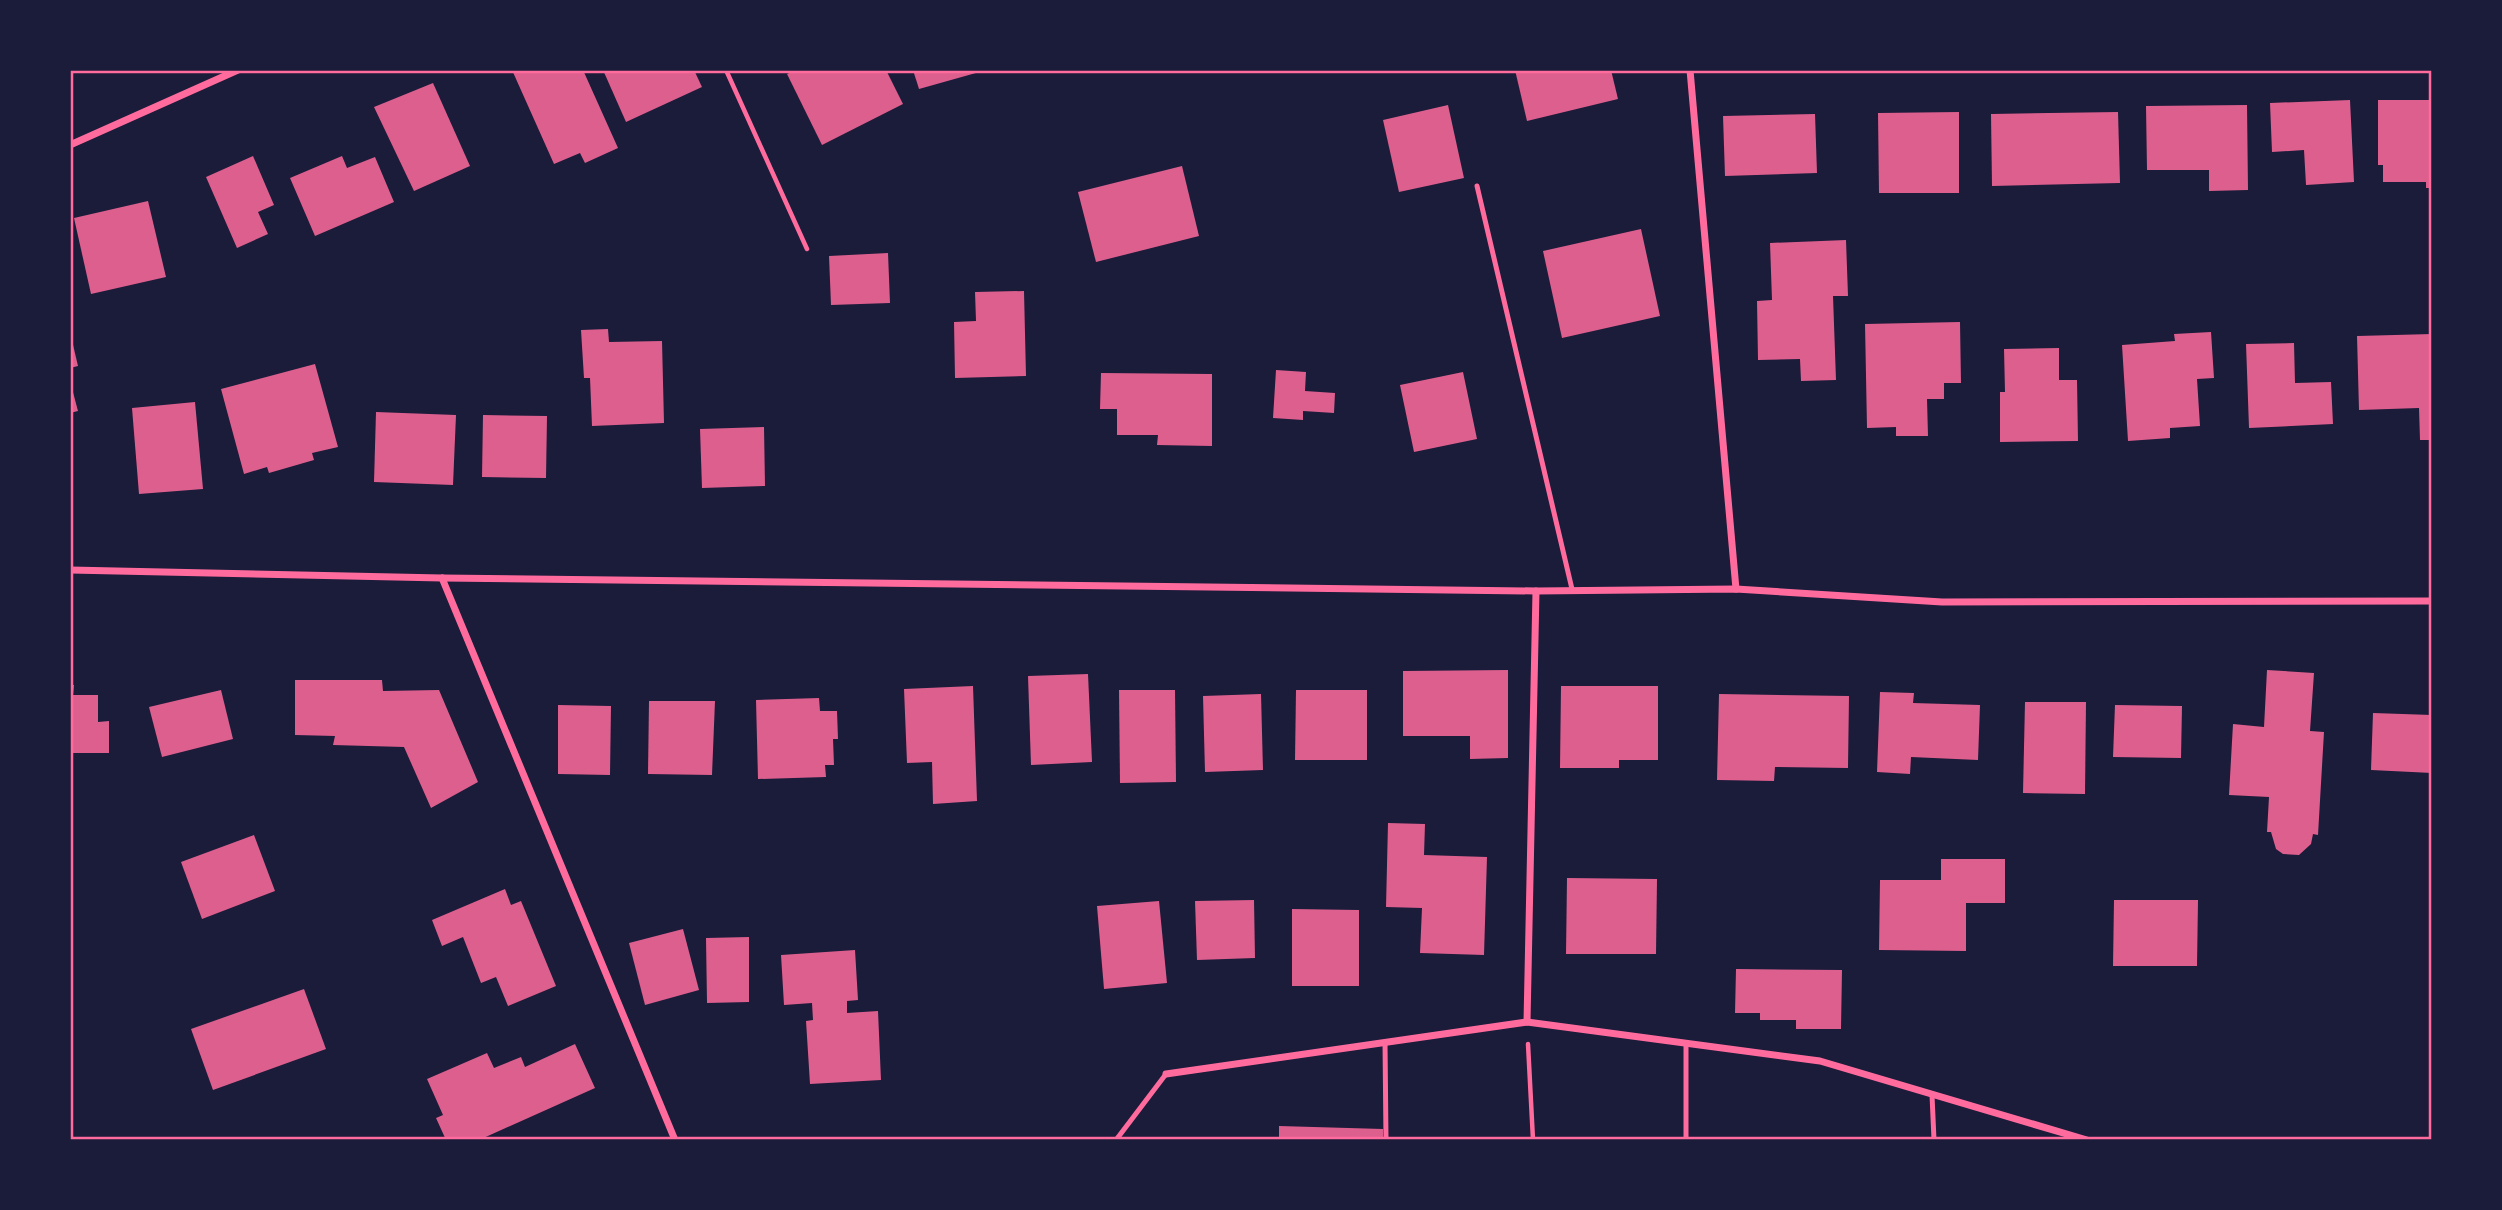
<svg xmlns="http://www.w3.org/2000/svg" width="2502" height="1210" font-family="'Nunito Sans',sans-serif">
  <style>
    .building { fill: #dd5f8e }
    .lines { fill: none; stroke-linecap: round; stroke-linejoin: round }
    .path { stroke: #ff6b9d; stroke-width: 4.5 }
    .service { stroke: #ff6b9d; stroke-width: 5 }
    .minor { stroke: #ff6b9d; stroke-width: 7 }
    .neatline { fill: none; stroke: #ff6b9d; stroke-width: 2.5 }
  </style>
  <rect width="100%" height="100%" fill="#1b1b3a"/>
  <!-- building -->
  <g class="building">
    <polygon points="512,70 583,70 618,148 585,163 580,153 554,164"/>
    <polygon points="603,70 694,70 702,87 626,122"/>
    <polygon points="796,70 886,70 903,104 822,145 787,74"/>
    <polygon points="913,70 983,70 983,71 919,89"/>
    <polygon points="1515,70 1611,70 1618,99 1527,121"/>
    <polygon points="433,83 470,166 414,191 374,107"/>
    <polygon points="2350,100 2354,182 2306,185 2304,150 2272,152 2270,103"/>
    <polygon points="2378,100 2432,100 2432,188 2426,188 2426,182 2383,182 2383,165 2378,165"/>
    <polygon points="1448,105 1464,178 1399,192 1383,120"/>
    <polygon points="2247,105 2248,190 2209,191 2209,170 2147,170 2146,106"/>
    <polygon points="1959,112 1959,193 1879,193 1878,113"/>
    <polygon points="2118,112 2120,183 1992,186 1991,114"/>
    <polygon points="1815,114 1817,173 1725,176 1723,116"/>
    <polygon points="253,156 274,205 258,212 268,234 237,248 206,177"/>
    <polygon points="342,156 347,168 375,157 394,202 315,236 290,178"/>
    <polygon points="1182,166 1199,236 1096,262 1078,192"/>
    <polygon points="148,201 166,277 91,294 74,218"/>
    <polygon points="1641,229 1660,316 1562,338 1543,251"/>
    <polygon points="1846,240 1848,296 1833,296 1836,380 1801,381 1800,359 1758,360 1757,301 1772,300 1770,243"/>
    <polygon points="888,253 890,303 831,305 829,256"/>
    <polygon points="1024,291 1026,376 955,378 954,322 976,321 975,292"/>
    <polygon points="1960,322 1961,383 1944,383 1944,399 1927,399 1928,436 1896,436 1896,427 1867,428 1865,324"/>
    <polygon points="608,329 609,342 662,341 664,423 592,426 590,378 584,378 581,330"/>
    <polygon points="70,332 78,366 70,368"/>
    <polygon points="2211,332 2214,378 2197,379 2200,426 2170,428 2170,438 2128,441 2122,345 2175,341 2174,334"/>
    <polygon points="2432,334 2432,440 2420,440 2419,408 2359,410 2357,336"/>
    <polygon points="2294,343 2295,383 2331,382 2333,424 2249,428 2246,344"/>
    <polygon points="2059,348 2059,380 2077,380 2078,441 2000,442 2000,392 2005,392 2004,349"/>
    <polygon points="315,364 338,447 312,453 314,460 269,473 267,467 244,474 221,389"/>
    <polygon points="1276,370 1306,372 1305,391 1335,393 1334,413 1303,411 1303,420 1273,418"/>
    <polygon points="1463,372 1477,439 1414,452 1400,385"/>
    <polygon points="1101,373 1212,374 1212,446 1157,445 1158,435 1117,435 1117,409 1100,409"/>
    <polygon points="70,381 78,411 70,413"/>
    <polygon points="195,402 203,489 139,494 132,408"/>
    <polygon points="376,412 456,415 453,485 374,482"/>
    <polygon points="483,415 547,416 546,478 482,477"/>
    <polygon points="764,427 765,486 702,488 700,429"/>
    <polygon points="1508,670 1508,758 1470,759 1470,736 1403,736 1403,671"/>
    <polygon points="2267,670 2314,673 2310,731 2324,732 2318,835 2313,834 2311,844 2299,855 2283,854 2276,849 2271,832 2267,832 2269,797 2229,795 2233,724 2264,727"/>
    <polygon points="1088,674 1092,762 1031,765 1028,676"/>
    <polygon points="295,680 382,680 383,691 439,690 478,782 431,808 404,747 333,745 335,736 295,735"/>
    <polygon points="70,685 74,685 73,695 98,695 98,722 109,721 109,753 70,753"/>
    <polygon points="973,686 977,801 933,804 932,762 907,763 904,689"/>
    <polygon points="1561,686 1658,686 1658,760 1619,760 1619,768 1560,768"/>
    <polygon points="221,690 233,739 162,757 149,707"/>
    <polygon points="1119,690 1175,690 1176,782 1120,783"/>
    <polygon points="1296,690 1367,690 1367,760 1295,760"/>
    <polygon points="1880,692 1914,693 1913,703 1980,705 1978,760 1911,757 1910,774 1877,772"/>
    <polygon points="1261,694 1263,770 1205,772 1203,696"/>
    <polygon points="1719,694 1849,696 1848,768 1775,767 1774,781 1717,780"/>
    <polygon points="819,698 820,711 837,711 838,739 833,739 834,765 825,765 826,777 758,779 756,700"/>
    <polygon points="649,701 715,701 712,775 648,774"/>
    <polygon points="2025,702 2086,702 2085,794 2023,793"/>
    <polygon points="558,705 611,706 610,775 558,774"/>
    <polygon points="2115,705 2182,706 2181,758 2113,757"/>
    <polygon points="2373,713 2432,715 2432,773 2371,770"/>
    <polygon points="1388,823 1425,824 1424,855 1487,857 1484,955 1420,953 1422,908 1386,907"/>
    <polygon points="254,835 275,891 202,919 181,862"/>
    <polygon points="1941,859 2005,859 2005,903 1966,903 1966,951 1879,950 1880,880 1941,880"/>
    <polygon points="1567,878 1657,879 1656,954 1566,954"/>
    <polygon points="505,889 511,905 521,901 556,986 508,1006 496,977 481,983 463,937 442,946 432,920"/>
    <polygon points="1254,900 1255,958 1197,960 1195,901"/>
    <polygon points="2114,900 2198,900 2197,966 2113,966"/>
    <polygon points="1159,901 1167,983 1104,989 1097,906"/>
    <polygon points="1292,909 1359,910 1359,986 1292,986"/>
    <polygon points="683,929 699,990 645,1005 629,943"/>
    <polygon points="749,937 749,1002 707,1003 706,938"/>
    <polygon points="855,950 858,1000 847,1001 847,1013 878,1011 881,1080 810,1084 806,1021 813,1020 812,1003 784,1005 781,955"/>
    <polygon points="1736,969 1842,970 1841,1029 1796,1029 1796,1020 1760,1020 1760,1013 1735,1013"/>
    <polygon points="304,989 326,1049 213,1090 191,1029"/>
    <polygon points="575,1044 595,1088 479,1140 446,1140 436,1118 443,1115 427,1079 487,1053 494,1068 521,1057 525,1067"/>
    <polygon points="1279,1126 1383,1129 1383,1140 1279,1140"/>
  </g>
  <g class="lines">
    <!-- path -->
    <g class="path">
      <polyline points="726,70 807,249"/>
      <polyline points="1528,1044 1533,1140"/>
    </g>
    <!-- service -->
    <g class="service">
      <polyline points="1477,186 1572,589"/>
      <polyline points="1385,1042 1386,1140"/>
      <polyline points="1932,1095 1934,1140"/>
      <polyline points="1116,1140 1166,1074"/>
      <polyline points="1686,1140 1686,1043"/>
    </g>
    <!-- minor -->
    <g class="minor">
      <polyline points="1690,70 1736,589"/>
      <polyline points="70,145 238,70"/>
      <polyline points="70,570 442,578 1536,591 1736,589 1942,602 2432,601"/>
      <polyline points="442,578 675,1140"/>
      <polyline points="1527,1022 1536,591"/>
      <polyline points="1166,1074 1527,1022 1820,1061 2087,1140"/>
    </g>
  </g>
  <!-- border -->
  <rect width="2502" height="1210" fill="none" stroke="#1b1b3a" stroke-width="144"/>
  <rect x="72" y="72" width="2358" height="1066" class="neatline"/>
</svg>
